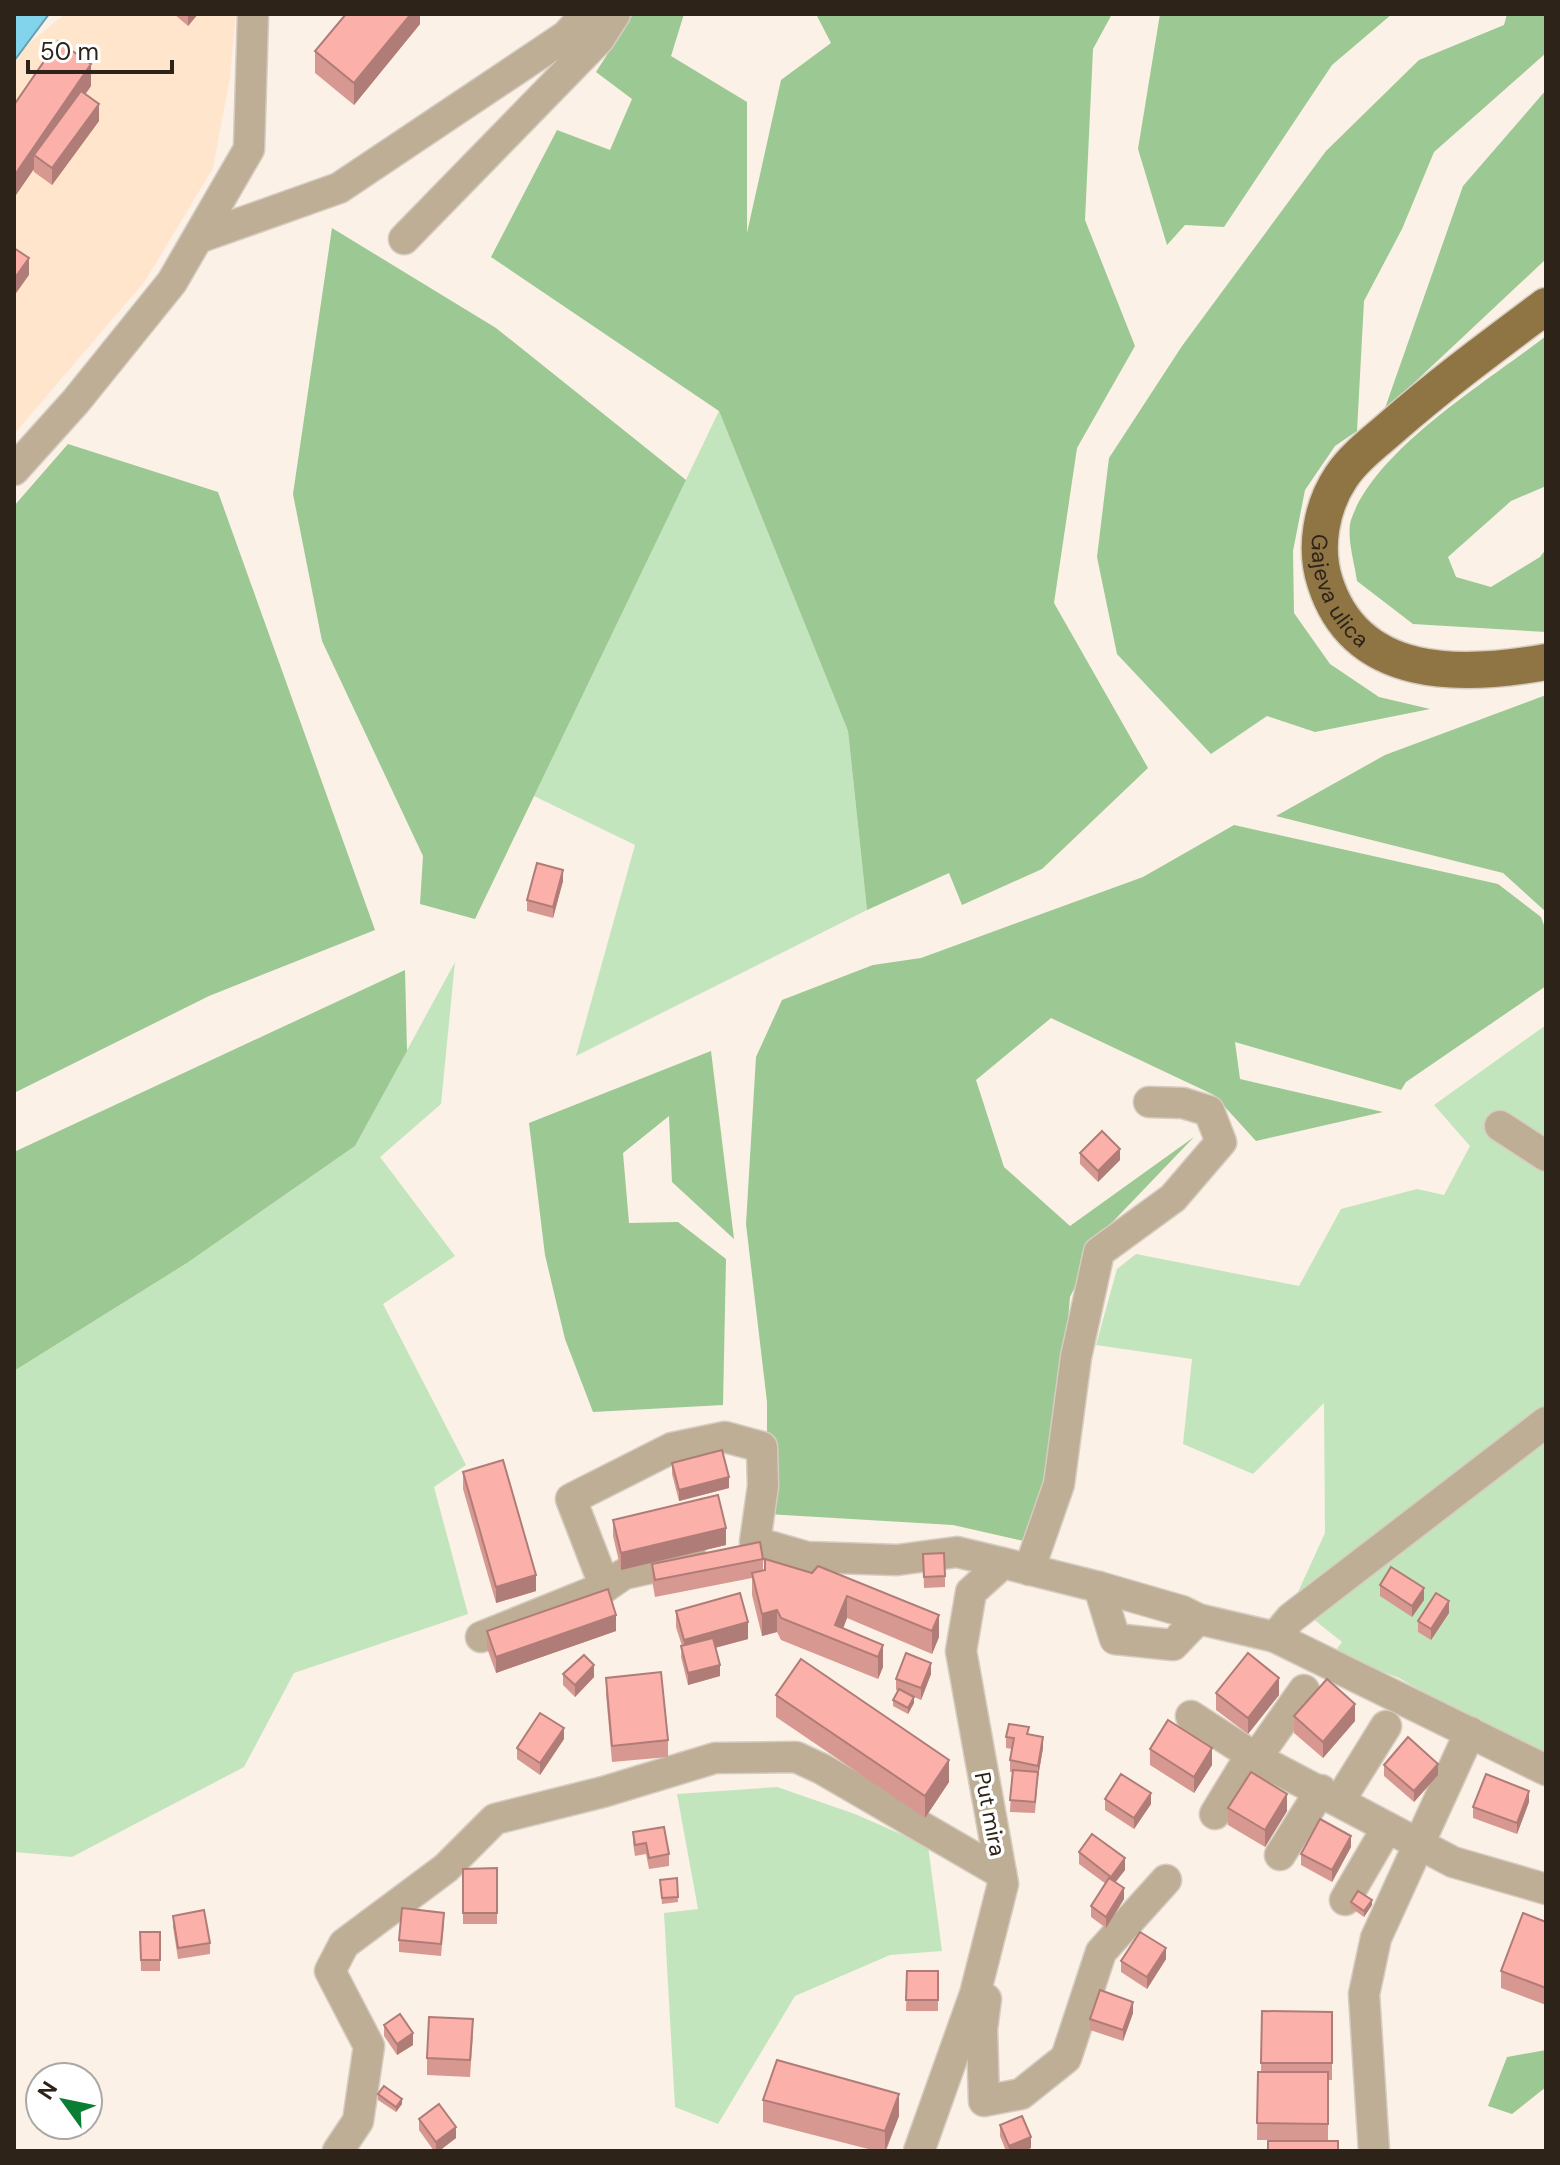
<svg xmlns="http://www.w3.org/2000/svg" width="1560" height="2165" font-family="'DM Sans',sans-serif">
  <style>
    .built { fill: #ffe5cb }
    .green { fill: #c3e5bd }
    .forest { fill: #9bc893 }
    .water { fill: #81d4eb; stroke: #689fac; stroke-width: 2 }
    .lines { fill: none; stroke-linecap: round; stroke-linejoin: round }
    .minor-casing { stroke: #d6ccc1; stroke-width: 33 }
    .major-casing { stroke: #d6ccc1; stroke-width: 39 }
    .minor { stroke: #bdae95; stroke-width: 30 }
    .major { stroke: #907544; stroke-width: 36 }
    .wall { fill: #d89892 }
    .shaded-wall { fill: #b07c77 }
    .building { fill: #fbb1aa; stroke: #b07c77; stroke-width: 2 }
    .labels { text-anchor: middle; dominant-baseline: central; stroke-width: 7; stroke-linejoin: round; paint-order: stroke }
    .street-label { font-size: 22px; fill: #2d2319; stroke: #fff }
  </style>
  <rect width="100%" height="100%" fill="#fbf1e6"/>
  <!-- built -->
  <polygon class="built" points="65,14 236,14 230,77 213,168 145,281 14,434 14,56"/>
  <!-- green -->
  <g class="green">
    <polygon points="719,411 848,731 867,910 576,1056 635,845 534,796"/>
    <polygon points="455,962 441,1104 380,1157 455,1256 383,1304 466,1465 434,1487 468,1614 294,1673 244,1767 72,1857 14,1852 14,1371 187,1263 355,1146"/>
    <polygon points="1546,1025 1546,1756 1492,1733 1399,1678 1334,1653 1342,1642 1293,1603 1325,1533 1324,1403 1253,1474 1183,1444 1192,1359 1096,1345 1117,1269 1136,1254 1299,1286 1341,1209 1417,1189 1444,1195 1470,1146 1434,1105"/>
    <polygon points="777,1787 855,1814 928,1846 942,1951 890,1955 795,1996 718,2124 675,2107 664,1913 698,1909 677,1794"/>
  </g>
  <!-- forest -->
  <g class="forest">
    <polygon points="633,14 684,14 671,56 747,102 747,233 781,80 831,43 816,14 1112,14 1093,49 1085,220 1135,346 1077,448 1054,603 1148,768 1042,869 962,905 949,873 867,910 848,731 719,411 491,257 557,130 610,150 632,99 596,72"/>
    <polygon points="1160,14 1392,14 1332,65 1224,227 1185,225 1167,245 1138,149"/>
    <polygon points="1507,14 1546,14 1546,53 1434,152 1402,229 1364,301 1357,431 1335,446 1305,490 1293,551 1294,613 1330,664 1379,697 1430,709 1315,732 1267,716 1211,754 1117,654 1097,557 1109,458 1182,346 1326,151 1419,60 1504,25"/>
    <polygon points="1546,90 1546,259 1384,411 1463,186"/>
    <polygon points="332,228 496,328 686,480 475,919 420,904 423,856 322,641 293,494"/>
    <path d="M1546,336V486L1511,501L1448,557L1456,577L1491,587L1540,557L1546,549V632L1413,624L1357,581C1355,565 1346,536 1351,520C1375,449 1487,382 1546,336Z"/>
    <polygon points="68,444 218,492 375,930 209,996 14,1093 14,506"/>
    <polygon points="1546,695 1546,912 1503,873 1276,816 1385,755"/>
    <polygon points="1234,825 1498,884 1541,917 1546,931 1546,986 1406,1082 1401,1090 1235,1042 1240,1079 1383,1112 1256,1141 1214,1095 1051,1018 976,1080 1004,1167 1070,1226 1194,1137 1101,1234 1070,1297 1061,1400 1037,1544 953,1525 767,1514 767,1402 746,1224 756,1057 782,1000 873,965 921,958 1143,877"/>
    <polygon points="405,970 407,1051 355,1146 187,1263 14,1371 14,1152"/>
    <polygon points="711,1051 734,1239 672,1182 669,1116 623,1153 629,1223 678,1222 726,1259 723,1405 593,1412 565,1339 545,1255 529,1123"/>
    <polygon points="1546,2050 1546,2087 1512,2114 1488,2106 1507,2057"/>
  </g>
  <!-- water -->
  <polygon class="water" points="14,14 49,14 14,61"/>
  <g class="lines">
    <defs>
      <g id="minor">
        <polyline points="198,238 339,188 566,36 586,14"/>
        <polyline points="404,239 599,39 615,14"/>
        <polyline points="14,470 76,401 172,282 249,149 253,14"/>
        <polyline points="1500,1126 1546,1156"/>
        <polyline points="1029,1570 1059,1484 1076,1357 1099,1252 1173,1198 1221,1142 1209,1111 1183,1103 1149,1102"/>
        <polyline points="605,1587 571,1499 672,1448 725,1437 762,1447 763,1486 755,1542 807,1557 897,1560 957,1552 1003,1563"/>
        <polyline points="1099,1587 1115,1639 1173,1645 1198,1619"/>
        <polyline points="481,1637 605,1587 624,1574 692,1559"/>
        <polyline points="1275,1637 1291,1618 1546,1422"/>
        <polyline points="1191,1716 1256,1758 1453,1862 1546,1889"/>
        <polyline points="1256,1758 1304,1690"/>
        <polyline points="1340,1800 1386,1726"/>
        <polyline points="1215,1814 1251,1755"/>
        <polyline points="1280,1855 1321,1790"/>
        <polyline points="1345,1900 1387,1828"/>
        <polyline points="986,1999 982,2029 984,2101 1021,2094 1066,2058 1101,1952 1166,1880"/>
        <polyline points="338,2151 358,2121 369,2046 330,1971 344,1944 446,1868 495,1819 603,1792 715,1758 796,1757 822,1769 1001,1873"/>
        <polyline points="919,2151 975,1994 1003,1884 961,1651 971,1592 1003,1563 1099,1587 1182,1611 1198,1619 1275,1637 1546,1770"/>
        <polyline points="1374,2151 1364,1994 1376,1938 1470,1732"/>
      </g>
      <g id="major">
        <path id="s1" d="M1546,306C1494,345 1442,383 1393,426C1375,442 1354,457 1341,477C1321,507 1314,548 1325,582C1356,681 1462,677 1546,662"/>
      </g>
    </defs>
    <!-- minor casing -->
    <use href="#minor" class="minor-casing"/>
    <!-- major casing -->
    <use href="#major" class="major-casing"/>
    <!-- minor -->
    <use href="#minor" class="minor"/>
    <!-- major -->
    <use href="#major" class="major"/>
  </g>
  <!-- wall -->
  <g class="wall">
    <polygon points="174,14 198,14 188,26"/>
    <polygon points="420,14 420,24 354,105 315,73 315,51"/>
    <polygon points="91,86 85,94 99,121 52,185 34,172 14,105"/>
    <polygon points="563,881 553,918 527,911 527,900"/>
    <polygon points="1080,1153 1120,1160 1098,1182 1080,1164"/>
    <polygon points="672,1463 729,1488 679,1501 672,1474"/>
    <polygon points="463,1472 536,1591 496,1603 463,1489"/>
    <polygon points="613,1520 726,1545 621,1570 613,1536"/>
    <polygon points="923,1554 945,1576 945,1587 924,1588"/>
    <polygon points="763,1559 763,1570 939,1615 939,1637 932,1654 847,1618 843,1629 883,1645 883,1667 878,1679 781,1640 777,1632 762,1636 752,1595 752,1578 655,1597 652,1580 652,1564"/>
    <polygon points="1380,1585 1424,1600 1412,1617 1380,1596"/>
    <polygon points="676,1611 748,1639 715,1648 720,1676 688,1685 681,1657 682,1646 676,1627"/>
    <polygon points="1449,1613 1431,1640 1418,1632 1418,1621"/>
    <polygon points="487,1631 616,1631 496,1673 487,1648"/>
    <polygon points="563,1674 594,1677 575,1697 563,1685"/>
    <polygon points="931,1674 921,1700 912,1696 914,1703 908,1714 893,1706 893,1700 898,1691 896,1690 896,1679"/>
    <polygon points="606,1678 668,1740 668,1757 612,1762 606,1694"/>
    <polygon points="1216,1693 1279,1695 1248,1734 1216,1710"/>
    <polygon points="776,1695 949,1782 925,1818 776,1717"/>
    <polygon points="1294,1716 1355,1721 1323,1758 1294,1733"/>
    <polygon points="1029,1734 1043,1748 1038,1777 1035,1813 1010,1812 1012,1772 1010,1772 1010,1760 1012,1749 1006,1748 1006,1737"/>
    <polygon points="564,1739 540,1775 517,1759 517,1748"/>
    <polygon points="1150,1749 1212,1765 1194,1793 1150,1765"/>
    <polygon points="1384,1765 1438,1775 1414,1802 1384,1776"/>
    <polygon points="1105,1799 1151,1804 1134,1829 1105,1810"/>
    <polygon points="1529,1802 1517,1834 1473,1818 1473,1807"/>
    <polygon points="1228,1808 1287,1811 1265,1847 1228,1825"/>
    <polygon points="633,1832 669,1854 669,1866 649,1869 646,1854 635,1856 633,1843"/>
    <polygon points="1351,1847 1332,1882 1301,1865 1301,1854"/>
    <polygon points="1079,1852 1125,1870 1115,1882 1124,1899 1106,1928 1091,1917 1091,1906 1106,1884 1079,1864"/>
    <polygon points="497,1868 497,1924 463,1924 463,1869"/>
    <polygon points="677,1878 678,1902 662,1904 660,1880"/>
    <polygon points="1351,1902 1372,1905 1364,1917 1351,1908"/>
    <polygon points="173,1916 210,1943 210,1954 178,1959 173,1927"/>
    <polygon points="1546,1922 1546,2005 1501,1988 1501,1971"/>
    <polygon points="444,1924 441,1956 399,1952 399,1940"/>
    <polygon points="140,1932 160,1932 160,1971 141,1971"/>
    <polygon points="1166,1959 1147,1989 1121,1972 1121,1961"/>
    <polygon points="907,1971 938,1971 938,2011 906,2011"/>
    <polygon points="1262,2011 1332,2012 1332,2080 1328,2080 1328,2140 1257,2140 1258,2072 1261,2072"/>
    <polygon points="1133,2013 1123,2041 1090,2030 1090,2019"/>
    <polygon points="384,2025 413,2045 397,2055 384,2036"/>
    <polygon points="473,2035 470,2077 427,2075 427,2058"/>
    <polygon points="378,2094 402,2104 396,2112 378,2100"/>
    <polygon points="763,2100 899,2116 886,2151 876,2151 763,2122"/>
    <polygon points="419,2119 456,2138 439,2151 434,2151 419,2130"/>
    <polygon points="1000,2125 1031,2148 1024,2151 1006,2151 1000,2136"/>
  </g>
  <!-- shaded-wall -->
  <g class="shaded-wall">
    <polygon points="188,14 198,14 188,26"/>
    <polygon points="411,14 420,14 420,24 354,105 354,83"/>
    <polygon points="91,64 91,86 40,160 34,155 34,169 14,198 14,176"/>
    <polygon points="99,104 99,121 52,185 52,168"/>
    <polygon points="29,258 29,275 14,296 14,279"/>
    <polygon points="563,870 563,881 553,918 553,907"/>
    <polygon points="1120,1149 1120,1160 1098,1182 1098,1171"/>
    <polygon points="729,1477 729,1488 679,1501 679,1490"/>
    <polygon points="726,1528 726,1545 621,1570 621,1553"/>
    <polygon points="536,1575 536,1591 496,1603 496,1587"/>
    <polygon points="1424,1588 1424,1600 1412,1617 1412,1606"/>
    <polygon points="847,1596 847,1618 838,1641 835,1625"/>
    <polygon points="1449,1601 1449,1613 1431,1640 1431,1629"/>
    <polygon points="777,1610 777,1632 762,1636 762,1614"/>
    <polygon points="616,1615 616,1631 496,1673 496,1657"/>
    <polygon points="939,1615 939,1637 932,1654 932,1631"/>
    <polygon points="748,1622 748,1639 684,1656 684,1640"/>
    <polygon points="883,1645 883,1667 878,1679 878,1657"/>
    <polygon points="931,1663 931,1674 921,1700 921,1688"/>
    <polygon points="594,1665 594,1677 575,1697 575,1685"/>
    <polygon points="720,1665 720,1676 688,1685 688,1673"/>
    <polygon points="1279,1678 1279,1695 1248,1734 1248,1718"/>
    <polygon points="914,1697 914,1703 908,1714 908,1708"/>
    <polygon points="1355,1704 1355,1721 1323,1758 1323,1742"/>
    <polygon points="564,1728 564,1739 540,1775 540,1763"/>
    <polygon points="1043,1737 1043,1748 1038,1777 1038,1766"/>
    <polygon points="1212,1748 1212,1765 1194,1793 1194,1777"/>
    <polygon points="949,1760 949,1782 925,1818 925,1796"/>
    <polygon points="1438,1764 1438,1775 1414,1802 1414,1791"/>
    <polygon points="1529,1791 1529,1802 1517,1834 1517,1823"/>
    <polygon points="1151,1793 1151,1804 1134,1829 1134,1818"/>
    <polygon points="1287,1794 1287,1811 1265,1847 1265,1830"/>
    <polygon points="1351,1836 1351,1847 1332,1882 1332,1870"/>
    <polygon points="1125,1858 1125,1870 1111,1888 1111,1877"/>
    <polygon points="1124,1888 1124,1899 1106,1928 1106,1917"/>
    <polygon points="1372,1900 1372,1905 1364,1917 1364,1911"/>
    <polygon points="1166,1948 1166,1959 1147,1989 1147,1977"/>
    <polygon points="1133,2002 1133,2013 1123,2041 1123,2030"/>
    <polygon points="413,2033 413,2045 397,2055 397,2044"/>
    <polygon points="899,2094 899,2116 885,2151 885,2131"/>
    <polygon points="402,2099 402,2104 396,2112 396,2107"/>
    <polygon points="456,2127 456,2138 439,2151 436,2151 436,2142"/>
    <polygon points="1031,2137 1031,2148 1024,2151 1009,2151 1009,2146"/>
  </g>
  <!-- building -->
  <g class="building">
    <polygon points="346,14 411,14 354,83 315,51"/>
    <polygon points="58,41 91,64 14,176 14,105"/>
    <polygon points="81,91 99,104 52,168 34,155"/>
    <polygon points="14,248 29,258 14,279"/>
    <polygon points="537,863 563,870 553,907 527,900"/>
    <polygon points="1102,1131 1120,1149 1098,1171 1080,1153"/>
    <polygon points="722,1450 729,1477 679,1490 672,1463"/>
    <polygon points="503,1460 536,1575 496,1587 463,1472"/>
    <polygon points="718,1495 726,1528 621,1553 613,1520"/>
    <polygon points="760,1542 763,1559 655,1580 652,1564"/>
    <polygon points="944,1553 945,1576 924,1577 923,1554"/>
    <polygon points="765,1559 812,1573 818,1566 939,1615 932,1631 847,1596 835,1625 883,1645 878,1657 781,1618 777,1610 762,1614 752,1573 765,1570"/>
    <polygon points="1391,1567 1424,1588 1412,1606 1380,1585"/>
    <polygon points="608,1589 616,1615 496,1657 487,1631"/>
    <polygon points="740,1593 748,1622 684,1640 676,1611"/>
    <polygon points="1436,1593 1449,1601 1431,1629 1418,1621"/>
    <polygon points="713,1638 720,1665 688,1673 681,1646"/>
    <polygon points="906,1653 931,1663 921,1688 896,1679"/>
    <polygon points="1248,1653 1279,1678 1248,1718 1216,1693"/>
    <polygon points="584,1655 594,1665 575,1685 563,1674"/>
    <polygon points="801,1659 949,1760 925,1796 776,1695"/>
    <polygon points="661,1672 668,1740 612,1746 606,1678"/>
    <polygon points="1327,1679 1355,1704 1323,1742 1294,1716"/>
    <polygon points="899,1689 914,1697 908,1708 893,1700"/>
    <polygon points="540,1713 564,1728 540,1763 517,1748"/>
    <polygon points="1168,1720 1212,1748 1194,1777 1150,1749"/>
    <polygon points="1009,1724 1029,1727 1027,1734 1043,1737 1038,1766 1010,1760 1014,1738 1006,1737"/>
    <polygon points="1408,1737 1438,1764 1414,1791 1384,1765"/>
    <polygon points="1013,1770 1038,1772 1035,1802 1010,1800"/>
    <polygon points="1251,1772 1287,1794 1265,1830 1228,1808"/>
    <polygon points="1121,1774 1151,1793 1134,1818 1105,1799"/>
    <polygon points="1486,1774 1529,1791 1517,1823 1473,1807"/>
    <polygon points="1320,1819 1351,1836 1332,1870 1301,1854"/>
    <polygon points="664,1827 669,1854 649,1858 646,1843 635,1845 633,1832"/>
    <polygon points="1092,1834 1125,1858 1111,1877 1079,1852"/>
    <polygon points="497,1868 497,1913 463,1913 463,1869"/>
    <polygon points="677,1878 678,1897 662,1898 660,1880"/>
    <polygon points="1109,1878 1124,1888 1106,1917 1091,1906"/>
    <polygon points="1358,1891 1372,1900 1364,1911 1351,1902"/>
    <polygon points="402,1908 444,1913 441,1944 399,1940"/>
    <polygon points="204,1910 210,1943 178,1948 173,1916"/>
    <polygon points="1523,1913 1546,1922 1546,1988 1501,1971"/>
    <polygon points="140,1932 160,1932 160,1960 141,1960"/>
    <polygon points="1140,1932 1166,1948 1147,1977 1121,1961"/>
    <polygon points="907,1971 938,1971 938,2000 906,2000"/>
    <polygon points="1100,1990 1133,2002 1123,2030 1090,2019"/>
    <polygon points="1262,2011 1332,2012 1332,2063 1261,2063"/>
    <polygon points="400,2014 413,2033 397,2044 384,2025"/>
    <polygon points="429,2017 473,2019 470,2060 427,2058"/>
    <polygon points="777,2060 899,2094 885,2131 763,2100"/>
    <polygon points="1258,2072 1328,2072 1328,2124 1257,2123"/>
    <polygon points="384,2086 402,2099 396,2107 378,2094"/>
    <polygon points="439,2104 456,2127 436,2142 419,2119"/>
    <polygon points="1022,2116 1031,2137 1009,2146 1000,2125"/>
    <rect x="1268" y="2141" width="70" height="10"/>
  </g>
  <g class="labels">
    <!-- street labels -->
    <g class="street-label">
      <text stroke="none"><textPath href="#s1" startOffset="390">Gajeva ulica</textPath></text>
      <text transform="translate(990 1814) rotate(79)">Put mira</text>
    </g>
  </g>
  <!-- border -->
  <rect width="1560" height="2165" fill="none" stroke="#2d2319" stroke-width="32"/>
  <!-- north arrow -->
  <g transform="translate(64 2101) rotate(303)"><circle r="38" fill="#ffffff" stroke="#aba7a3" stroke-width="2"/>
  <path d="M0-6L14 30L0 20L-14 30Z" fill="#0c7e34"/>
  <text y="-12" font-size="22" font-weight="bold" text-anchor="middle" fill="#2d2319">N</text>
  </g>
  <!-- scale -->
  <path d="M28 60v12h144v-12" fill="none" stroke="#2d2319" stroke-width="4"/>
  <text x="40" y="60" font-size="24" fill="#2d2319" stroke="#ffffff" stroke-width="6" paint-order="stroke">50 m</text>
</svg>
